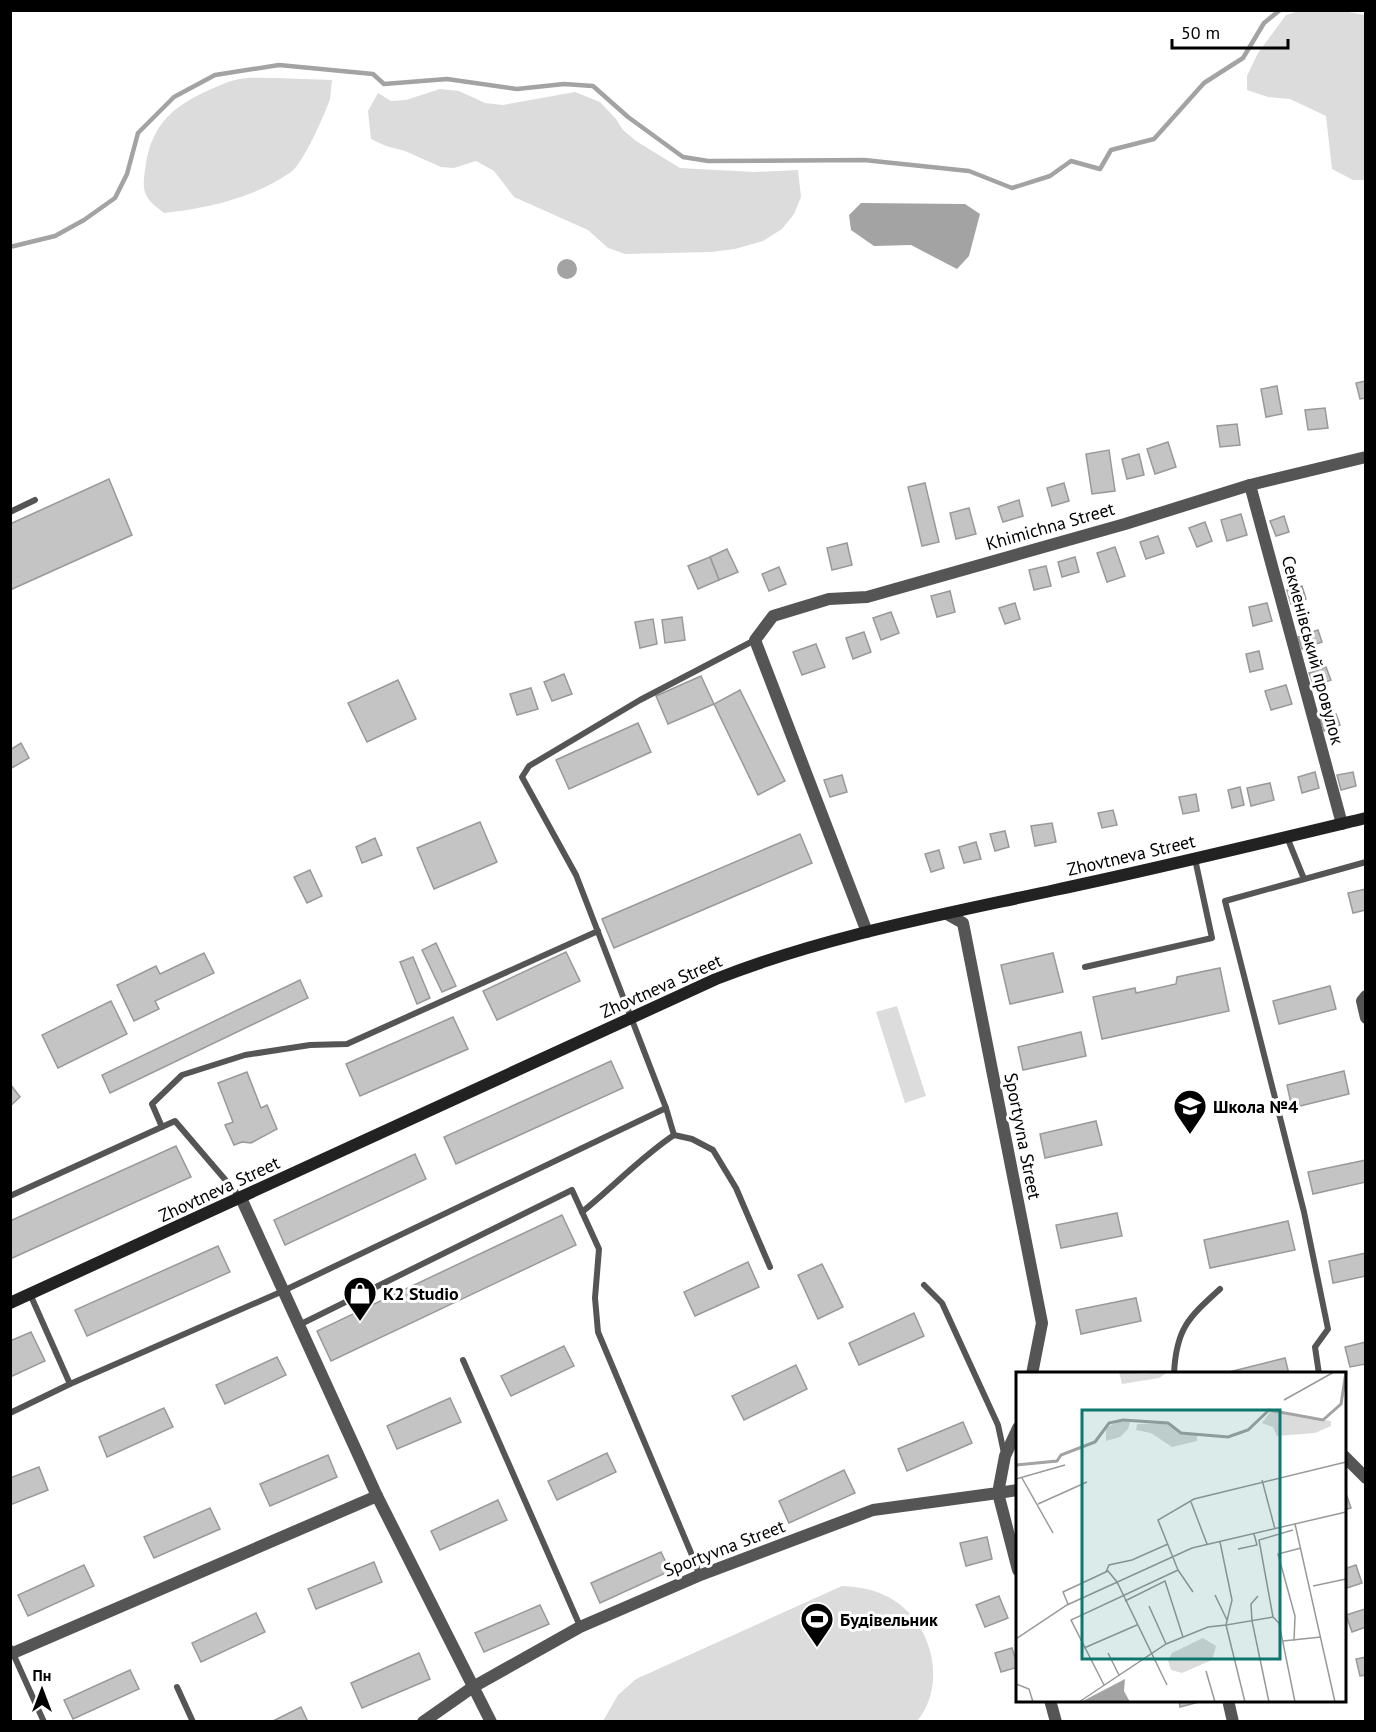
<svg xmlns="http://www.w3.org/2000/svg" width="1376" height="1732" font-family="'PT Sans',sans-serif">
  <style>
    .green { fill: #dcdcdc }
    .water { fill: #a3a3a3 }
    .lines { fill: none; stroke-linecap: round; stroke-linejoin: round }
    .stream { stroke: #a3a3a3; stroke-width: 4.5 }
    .building { fill: #c4c4c4; stroke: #999; stroke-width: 1.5 }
    .service { stroke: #555; stroke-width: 6 }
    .minor { stroke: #555; stroke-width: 12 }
    .secondary { stroke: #222; stroke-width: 12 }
    .labels { text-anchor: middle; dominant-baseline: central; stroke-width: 6; stroke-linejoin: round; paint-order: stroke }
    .street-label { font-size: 18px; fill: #000; stroke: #fff }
    .poi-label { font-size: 18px; font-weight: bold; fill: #000; stroke: #fff; text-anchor: start }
    .inset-river { fill: none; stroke: #a3a3a3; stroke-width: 3 }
    .inset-road { fill: none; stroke: #999; stroke-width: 1.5 }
    .view { fill: #0f766e; fill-opacity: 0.15; stroke: #0f766e; stroke-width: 3 }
    .inset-edge { fill: none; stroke: #000; stroke-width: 3 }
  </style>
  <rect width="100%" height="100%" fill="#fff"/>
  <!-- green -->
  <g class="green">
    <polygon points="1300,11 1343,11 1365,15 1365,180 1353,180 1332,169 1326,116 1290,99 1268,97 1247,90 1247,76 1258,53 1286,15"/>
    <path d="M276,78L332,80C331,86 331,93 330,99C325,114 303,164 291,172C254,198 208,208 164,213C141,196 142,190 146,163C153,123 174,106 209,90C218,86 229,81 239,79C251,77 264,78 276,78Z"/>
    <polygon points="440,89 459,91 485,103 503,105 575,92 600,102 616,119 623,130 636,141 680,168 754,172 798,170 801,197 794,214 782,229 763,241 735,249 711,252 625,254 608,248 588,230 514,197 494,171 476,161 454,168 441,167 405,151 386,146 371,139 368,111 378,93 391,101 406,100"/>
    <polygon points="897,1006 926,1096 905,1103 876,1012"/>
    <path d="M842,1586C861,1587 879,1590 895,1601C933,1626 947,1685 917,1721H603L618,1695L636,1679Z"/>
  </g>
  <!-- water -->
  <g class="water">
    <polygon points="861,203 965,204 980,214 969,256 957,269 911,245 874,246 851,230 849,215"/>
    <circle cx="567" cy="269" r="10"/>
  </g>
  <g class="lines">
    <!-- stream -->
    <polyline class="stream" points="10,247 55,236 84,220 115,198 127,174 138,133 174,97 215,75 279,65 373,74 384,84 447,79 517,89 564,84 593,86 628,117 683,157 708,161 864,160 969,171 1012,188 1050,176 1071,161 1100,169 1111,150 1154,139 1204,83 1243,58 1264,23 1280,10"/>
  </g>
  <!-- building -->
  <g class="building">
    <polygon points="1366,381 1366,398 1360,399 1356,383"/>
    <polygon points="1277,386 1282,414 1266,417 1261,389"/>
    <polygon points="1325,408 1328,428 1308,430 1305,410"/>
    <polygon points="1237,424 1240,445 1220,447 1217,426"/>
    <polygon points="1168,442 1176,467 1155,474 1147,449"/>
    <polygon points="1109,450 1115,491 1092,494 1086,454"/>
    <polygon points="1139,454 1144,475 1127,479 1122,459"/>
    <polygon points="109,479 132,535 10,590 10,524"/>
    <polygon points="925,483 939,542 922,546 908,487"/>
    <polygon points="1064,483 1069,501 1052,506 1047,488"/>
    <polygon points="1019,500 1023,516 1003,522 998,507"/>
    <polygon points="969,508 976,534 956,539 950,513"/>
    <polygon points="1241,514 1247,535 1227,541 1221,520"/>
    <polygon points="1284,516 1289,532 1276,536 1270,521"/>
    <polygon points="1205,522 1212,541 1197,547 1189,528"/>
    <polygon points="1158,536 1164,553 1146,559 1140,542"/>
    <polygon points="847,543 852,565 832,570 827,548"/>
    <polygon points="1115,547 1125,576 1107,582 1097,553"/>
    <polygon points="727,549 738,572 719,580 710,557"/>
    <polygon points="710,557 719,580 698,589 688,566"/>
    <polygon points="1075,557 1079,572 1062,577 1058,562"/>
    <polygon points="1046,566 1051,586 1034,590 1029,570"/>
    <polygon points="779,567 786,584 769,591 762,574"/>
    <polygon points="1302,586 1306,599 1291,604 1287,590"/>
    <polygon points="950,591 955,612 937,617 931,596"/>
    <polygon points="1015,603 1020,619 1005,624 999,608"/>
    <polygon points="1267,603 1272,621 1253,626 1249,607"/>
    <polygon points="891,612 899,633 881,640 873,618"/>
    <polygon points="682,617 685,640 665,643 662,620"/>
    <polygon points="653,619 657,644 640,648 635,622"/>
    <polygon points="1318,630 1322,642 1302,649 1298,637"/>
    <polygon points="864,632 871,652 853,659 846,638"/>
    <polygon points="816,644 825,667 802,675 793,652"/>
    <polygon points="1259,651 1263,669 1250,672 1246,654"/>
    <polygon points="1326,667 1331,680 1314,686 1309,673"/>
    <polygon points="564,674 572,694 552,701 544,682"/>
    <polygon points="701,676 714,704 668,724 656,696"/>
    <polygon points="398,680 416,719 367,742 348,703"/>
    <polygon points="1286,685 1292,704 1271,710 1265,691"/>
    <polygon points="531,688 538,709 517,715 510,694"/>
    <polygon points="740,690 785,781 758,795 714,704"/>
    <polygon points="1336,714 1340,725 1324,731 1320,719"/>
    <polygon points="638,723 651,752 569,789 556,760"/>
    <polygon points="21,743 29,758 10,769 10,750"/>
    <polygon points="1315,772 1319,788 1302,793 1298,777"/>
    <polygon points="1353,772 1356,786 1341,790 1337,775"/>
    <polygon points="842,775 847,792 830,797 824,780"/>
    <polygon points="1270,783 1274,800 1251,806 1247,788"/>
    <polygon points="1240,787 1244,805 1232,808 1228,790"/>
    <polygon points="1196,794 1199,811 1183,814 1179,797"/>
    <polygon points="1113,810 1117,825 1102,828 1098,813"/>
    <polygon points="480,822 497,862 434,889 417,848"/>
    <polygon points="1052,823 1056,842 1035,846 1031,826"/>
    <polygon points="1005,831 1009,847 995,851 990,834"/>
    <polygon points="800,834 812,863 614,948 602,919"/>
    <polygon points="375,838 382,855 362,863 356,847"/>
    <polygon points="976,842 981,859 964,863 959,847"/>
    <polygon points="939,850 944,868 931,872 925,854"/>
    <polygon points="310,870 322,896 307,903 294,877"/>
    <polygon points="1366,889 1366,910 1353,913 1348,893"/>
    <polygon points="436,943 456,986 442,992 422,950"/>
    <polygon points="566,952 580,981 497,1020 483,991"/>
    <polygon points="204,953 214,973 155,1001 159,1009 134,1021 117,985 156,966 160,974"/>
    <polygon points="1053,953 1063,992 1010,1004 1001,965"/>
    <polygon points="413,957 430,998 417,1004 400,962"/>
    <polygon points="1220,968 1229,1011 1102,1039 1093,997 1135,988 1136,993 1176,984 1177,977"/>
    <polygon points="300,980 308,998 110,1093 102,1075"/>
    <polygon points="1330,986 1336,1009 1279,1024 1273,1001"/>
    <polygon points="111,1001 127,1034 58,1068 42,1035"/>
    <polygon points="453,1017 468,1049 360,1096 346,1064"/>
    <polygon points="1081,1032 1086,1056 1023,1070 1018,1047"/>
    <polygon points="611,1061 623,1088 456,1164 444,1137"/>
    <polygon points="1344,1071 1349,1094 1292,1108 1287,1085"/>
    <polygon points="247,1072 261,1108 267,1105 277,1129 251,1143 242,1142 234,1145 225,1125 233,1122 218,1083"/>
    <polygon points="10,1084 20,1097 10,1106"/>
    <polygon points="1096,1121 1102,1145 1045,1158 1040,1134"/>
    <polygon points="176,1146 191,1177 10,1259 10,1221"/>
    <polygon points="415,1154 426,1179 285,1245 274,1220"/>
    <polygon points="1366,1160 1366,1182 1313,1194 1308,1172"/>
    <polygon points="1117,1213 1122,1236 1061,1248 1056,1225"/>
    <polygon points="562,1215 576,1245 331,1361 317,1331"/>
    <polygon points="1288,1221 1295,1250 1210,1268 1204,1240"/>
    <polygon points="218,1246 230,1272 87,1336 75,1310"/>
    <polygon points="1366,1253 1366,1276 1333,1283 1329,1261"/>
    <polygon points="748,1262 759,1287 695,1316 684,1292"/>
    <polygon points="822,1264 843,1307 818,1319 798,1275"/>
    <polygon points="1136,1298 1141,1321 1081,1334 1076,1310"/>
    <polygon points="914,1313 924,1336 859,1365 849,1343"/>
    <polygon points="31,1332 45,1361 10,1377 10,1341"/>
    <polygon points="1366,1342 1366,1364 1350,1367 1345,1347"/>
    <polygon points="564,1346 574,1366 511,1396 501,1376"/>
    <polygon points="277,1357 286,1375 225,1404 216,1385"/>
    <polygon points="1285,1358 1289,1374 1221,1374"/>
    <polygon points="796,1365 807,1389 744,1420 732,1396"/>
    <polygon points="450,1398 461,1422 397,1449 387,1426"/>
    <polygon points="164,1408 173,1427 107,1457 99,1437"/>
    <polygon points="963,1422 972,1443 907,1471 898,1449"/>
    <polygon points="607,1453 616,1472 557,1500 548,1481"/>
    <polygon points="328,1455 337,1477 270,1506 260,1484"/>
    <polygon points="39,1467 48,1490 10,1505 10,1478"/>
    <polygon points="844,1470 855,1493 789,1523 779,1501"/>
    <polygon points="1344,1496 1347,1496 1351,1508 1344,1510"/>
    <polygon points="498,1500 507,1520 440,1550 431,1531"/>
    <polygon points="210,1508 220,1529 154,1558 144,1537"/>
    <polygon points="987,1537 992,1559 966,1566 960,1543"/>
    <polygon points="661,1552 670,1571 600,1603 591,1583"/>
    <polygon points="374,1562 382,1582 316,1609 308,1589"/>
    <polygon points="84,1565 94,1586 28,1616 18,1595"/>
    <polygon points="1356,1565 1362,1583 1344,1589 1344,1569"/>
    <polygon points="999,1596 1008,1618 985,1627 976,1605"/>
    <polygon points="540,1605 549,1624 484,1652 475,1633"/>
    <polygon points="1365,1609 1366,1627 1352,1632 1346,1615"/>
    <polygon points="256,1613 265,1632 201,1662 192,1643"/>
    <polygon points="1012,1648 1018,1667 1001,1672 995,1653"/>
    <polygon points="419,1653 430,1679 362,1708 351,1683"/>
    <polygon points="1366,1657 1366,1675 1360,1676 1356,1659"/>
    <polygon points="130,1670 139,1689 73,1719 64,1700"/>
    <polygon points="1179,1700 1199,1700 1199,1702 1180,1707"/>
    <polygon points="301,1707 308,1722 271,1722"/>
  </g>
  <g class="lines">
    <!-- service -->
    <g class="service">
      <polyline points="10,512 35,500"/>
      <polyline points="1287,837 1304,879"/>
      <polyline points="1085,967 1212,938 1195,859"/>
      <polyline points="666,1108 674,1135 692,1139 713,1150 736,1188 770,1267"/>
      <polyline points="162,1127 152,1104 182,1075 245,1055 310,1045 347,1044 598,931"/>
      <polyline points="10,1196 175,1121 240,1197"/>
      <path d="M582,1212C613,1187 641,1157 674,1135"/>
      <polyline points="924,1285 942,1303 998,1425 1004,1453"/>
      <polyline points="30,1294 70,1384"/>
      <polyline points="299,1325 572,1190 599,1249 595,1298 598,1332 697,1567 698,1575"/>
      <polyline points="463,1360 580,1626"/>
      <path d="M1174,1374C1176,1329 1188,1318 1220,1289"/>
      <polyline points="1319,1374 1315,1347 1328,1329 1304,1212 1225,901 1366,862"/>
      <polyline points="10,1413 70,1384 283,1291 666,1108 576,875 522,777 529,766 640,700 755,640"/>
      <polyline points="10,1647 44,1722"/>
      <polyline points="177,1687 193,1722"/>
    </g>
    <!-- minor -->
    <g class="minor">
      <polyline points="1250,485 1342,824"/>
      <polyline points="947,914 963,923 1042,1323 1032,1374"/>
      <polyline points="867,932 755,640 773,616 829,599 867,597 1125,524 1250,485 1366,457"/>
      <polyline points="1366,996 1362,1001 1366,1018"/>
      <polyline points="241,1198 377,1496 491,1722"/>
      <polyline points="1344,1456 1366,1478"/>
      <polyline points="1018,1490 998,1493 1018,1570"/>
      <polyline points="13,1653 377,1496"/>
      <polyline points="1050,1700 1056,1722"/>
      <polyline points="1228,1700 1233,1722"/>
      <polyline points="423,1722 473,1687 580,1627 698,1576 873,1510 998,1493 1005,1456 1018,1428"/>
    </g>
    <!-- secondary -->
    <path class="secondary" d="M10,1303L716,979C825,936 941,915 1055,890C1159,868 1262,843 1366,818"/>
  </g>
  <!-- icons -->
  <defs>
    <symbol id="school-pin" viewBox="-11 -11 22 30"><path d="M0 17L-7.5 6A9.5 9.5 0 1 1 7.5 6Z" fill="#000" stroke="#fff"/><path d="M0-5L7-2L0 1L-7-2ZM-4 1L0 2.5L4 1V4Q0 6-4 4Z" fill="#fff"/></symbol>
    <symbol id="shop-pin" viewBox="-11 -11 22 30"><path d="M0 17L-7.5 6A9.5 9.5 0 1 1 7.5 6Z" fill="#000" stroke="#fff"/><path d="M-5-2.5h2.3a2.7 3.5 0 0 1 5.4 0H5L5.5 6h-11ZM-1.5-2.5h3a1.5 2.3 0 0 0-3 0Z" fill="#fff"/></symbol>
    <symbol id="stadium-pin" viewBox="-11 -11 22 30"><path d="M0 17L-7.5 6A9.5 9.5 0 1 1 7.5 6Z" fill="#000" stroke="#fff"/><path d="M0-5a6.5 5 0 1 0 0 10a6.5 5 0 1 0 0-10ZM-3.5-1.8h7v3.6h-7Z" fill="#fff"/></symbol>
  </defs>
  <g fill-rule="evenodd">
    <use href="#school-pin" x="1171" y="1087" width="38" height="52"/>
    <use href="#shop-pin" x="341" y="1274" width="38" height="52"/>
    <use href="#stadium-pin" x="798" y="1600" width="38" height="52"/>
  </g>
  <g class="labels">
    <!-- street labels -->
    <g class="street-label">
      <text transform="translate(1050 526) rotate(-16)">Khimichna Street</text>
      <text transform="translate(1313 650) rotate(75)">Секменівський провулок</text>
      <text transform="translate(1131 855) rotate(-13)">Zhovtneva Street</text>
      <text transform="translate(661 986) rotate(-24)">Zhovtneva Street</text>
      <text transform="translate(1023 1136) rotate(79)">Sportyvna Street</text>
      <text transform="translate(219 1189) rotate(-25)">Zhovtneva Street</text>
      <text transform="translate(724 1548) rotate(-21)">Sportyvna Street</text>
    </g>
    <!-- poi labels -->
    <g class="poi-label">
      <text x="1213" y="1106">Школа №4</text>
      <text x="383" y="1293">K2 Studio</text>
      <text x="840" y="1619">Будівельник</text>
    </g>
  </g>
  <!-- overview -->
  <g transform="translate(1016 1372)">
    <rect width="330" height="330" fill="#fff"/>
    <path d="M103,0L129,2L152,0L143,6L106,12ZM255,39L315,49V54L299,61L261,64L257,55L246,51ZM101,50H114L112,57L104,65L90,69V56ZM149,51L164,62L181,63V69L156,75L135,61L120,58L121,52ZM187,266L200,274L196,288L166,301L155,298L152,289L156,281Z" fill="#dcdcdc"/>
    <path d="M109,307L108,319L114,330H65Z" fill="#a3a3a3"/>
    <path class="inset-river" d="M0,93L41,89L45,83L79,70L93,51L107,48L152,51L165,61L212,65L232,58L253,38L307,48L325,32L330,0"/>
    <path class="inset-road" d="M268,28L318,0M6,106L37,161M0,107L49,93M246,108L259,157M175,130L191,172M22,132L71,110M279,152L319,330M222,177L241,173L238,162M162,198L177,220M90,200L93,193L116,188L152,172M297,214L330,207M199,223L211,248M242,224L235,232L236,249L253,330M109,229L149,209L167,265M52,232L47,220L92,199L101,210L151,313M133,234L150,272M257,245L243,168L277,158M257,245L263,251L279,330M0,267L51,233L176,176L330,140M267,269L305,265M278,269L279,244L262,182L285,176M68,276L121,253M92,281L103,303M190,299L199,330M0,312L13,317L17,330M88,313L55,248L162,198L142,148L178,127L330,90M63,330L150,272L192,255L210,253L216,228L204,170M229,330L210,253L257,245"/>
    <path class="view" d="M66,38H264V287H66Z"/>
    <rect width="330" height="330" class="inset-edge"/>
  </g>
  <!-- border -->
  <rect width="1376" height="1732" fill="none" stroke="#000000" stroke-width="24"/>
  <!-- north arrow -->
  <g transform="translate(42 1690)" stroke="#ffffff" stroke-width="4.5" paint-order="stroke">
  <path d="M0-4.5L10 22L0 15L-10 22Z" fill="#000000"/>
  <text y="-9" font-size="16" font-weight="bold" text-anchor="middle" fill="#000000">Пн</text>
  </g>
  <!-- scale -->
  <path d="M1172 39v9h116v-9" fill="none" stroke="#000000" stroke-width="3"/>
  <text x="1181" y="39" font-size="18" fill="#000000" stroke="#ffffff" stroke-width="4.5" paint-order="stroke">50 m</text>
</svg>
